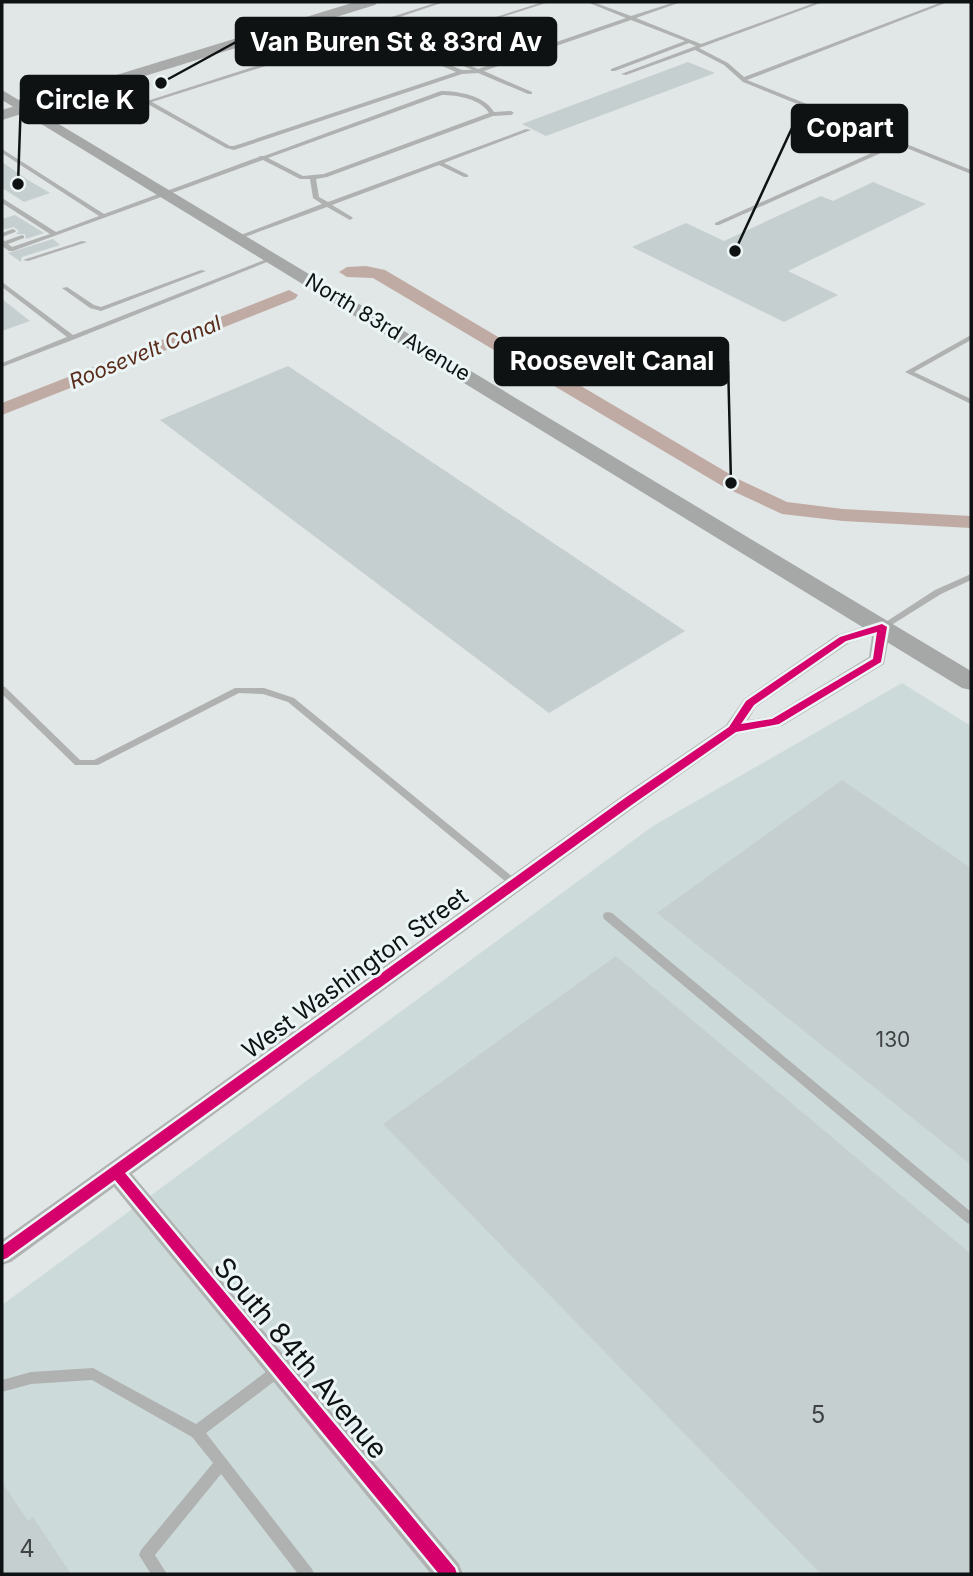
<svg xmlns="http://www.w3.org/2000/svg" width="973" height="1576" font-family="Inter,sans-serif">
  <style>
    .built { fill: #cddada }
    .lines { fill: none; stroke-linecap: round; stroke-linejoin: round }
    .canal { fill: #c0aba4; fill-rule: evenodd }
    .building { fill: #c6cfcf }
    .lane { fill: #b0b2b1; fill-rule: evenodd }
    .street { fill: #b0b2b1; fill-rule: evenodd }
    .secondary { fill: #a6a8a7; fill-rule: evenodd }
    .primary { fill: #a9aaaa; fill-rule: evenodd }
    .cycleway-casing { stroke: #ecf5f5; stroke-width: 5 }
    .cycleway { fill: #d6006c; fill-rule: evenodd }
    .labels { text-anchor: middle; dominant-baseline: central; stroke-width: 6; stroke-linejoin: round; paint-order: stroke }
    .far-street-label { font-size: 21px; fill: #0f1212; stroke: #ecf5f5 }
    .far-water-label { font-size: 21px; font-style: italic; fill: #592c1c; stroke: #ecf5f5 }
    .number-label { font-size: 21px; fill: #3f4343 }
    .street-label { font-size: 24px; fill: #0f1212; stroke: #ecf5f5 }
    .near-number-label { font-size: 24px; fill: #3f4343 }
    .near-street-label { font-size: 28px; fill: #0f1212; stroke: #ecf5f5 }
    .leader { fill: none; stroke: #0f1212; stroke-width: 2.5 }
    .callout-dot { fill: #0f1212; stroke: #ecf5f5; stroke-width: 2.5 }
    .callout { fill: #0f1212; stroke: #0f1212; stroke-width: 2.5 }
    .callout-label { font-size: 26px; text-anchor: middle; font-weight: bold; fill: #fff }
  </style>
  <rect width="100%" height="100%" fill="#e1e6e6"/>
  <!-- built -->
  <polygon class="built" points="902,683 971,726 971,1574 2,1574 2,1305 653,826"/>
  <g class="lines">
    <!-- canal -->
    <g class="canal">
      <polygon points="366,266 385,270 738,479 787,502 843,509 971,516 971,528 843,521 782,514 724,487 373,278 347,277 339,272 347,267"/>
      <polygon points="289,290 298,295 295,299 2,415 2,403"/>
    </g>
  </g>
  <!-- building -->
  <g class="building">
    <polygon points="688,62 715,73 546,136 522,124"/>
    <polygon points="2,162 28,180 50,193 24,202 2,188"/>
    <polygon points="873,182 926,204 788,271 838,295 784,322 632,247 686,223 724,241 821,196 833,201"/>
    <polygon points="15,215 44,233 26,239 25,234 16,234 19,231 14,227 2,230 2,219"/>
    <polygon points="53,239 60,245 22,257 21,262 8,253"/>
    <polygon points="2,299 30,321 2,331"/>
    <polygon points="288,366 685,631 549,713 160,420"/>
    <polygon points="842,780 971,868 971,1165 657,913"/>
    <polygon points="616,956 971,1254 971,1574 821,1574 383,1124"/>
    <polygon points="2,1482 28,1521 33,1517 71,1574 2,1574"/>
  </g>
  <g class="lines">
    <!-- lane -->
    <g class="lane">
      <path d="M438,2H444L385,22L409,36L395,42L462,70H472L414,43L543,2H549L422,43L478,69L626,18L587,2H593L631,16L675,2H681L636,18L701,44L817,2H823L699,48L728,63L744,77L942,2H948L747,80L971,170V174L899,145L719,225H715V223L894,143L743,82L724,65L695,50L626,75L621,74L696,46L689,43L615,71H611V69L685,41L631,20L484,71L532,92V94H528L478,73L462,74L234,150L226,148L144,102L365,31H369L391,40L402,36L379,23V21ZM367,34L456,72L234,146H230L152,102Z"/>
      <path d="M441,91C459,91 485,96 494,112L511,111L514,113L511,115L493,116L327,177L316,179L319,197L328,202L526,129L531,130L444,163L468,175V177H464L439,165L332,205L352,217L353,218L350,220L327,207L242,238H238V236L322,204L313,198L310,179H300L263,160L13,251H9L2,246V240L5,241L22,235L24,236V238L8,244L12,247L50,234L2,203V198L56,232L99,216L2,153V149L104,214L259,157L260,156H264ZM442,95C457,95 481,99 489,113L324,174L303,176L268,158Z"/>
      <polygon points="13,229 16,231 15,232 2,237 2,233"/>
      <polygon points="82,241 87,242 28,261 23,260"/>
      <polygon points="272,257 277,258 75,339 2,367 2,363 67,337 2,287 2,282 73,335"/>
      <polygon points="201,270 206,271 101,311 90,308 62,288 67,287 94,305 101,307"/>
      <polygon points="971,335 971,340 914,372 971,399 971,404 905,372"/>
      <polygon points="971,574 971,580 941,594 885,629 879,629 878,627 935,590"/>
      <polygon points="2,686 5,687 80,760 94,760 235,688 264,688 294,698 520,883 519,886 511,886 288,702 263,694 239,693 98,765 75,765 2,694"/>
      <polygon points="608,912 612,913 971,1212 971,1224 967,1223 604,919 603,916 604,913"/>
      <polygon points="279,1364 284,1366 286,1370 284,1374 206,1433 312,1569 314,1574 298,1574 221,1474 155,1555 167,1574 151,1574 139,1555 141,1550 213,1463 192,1437 92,1380 31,1384 2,1392 2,1380 31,1372 93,1368 196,1424 274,1366"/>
    </g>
    <!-- street -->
    <path class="street" d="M882,621L891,627L884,664L782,726L738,734L636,806L132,1174L459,1564L463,1574H431L114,1187L11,1262L2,1265V1240L622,796L726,725L744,699L837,635ZM872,636L869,657L770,717L748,720L756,707L849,643Z"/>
    <!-- secondary -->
    <polygon class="secondary" points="2,90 971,671 971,690 962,688 2,100"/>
    <!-- primary -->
    <polygon class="primary" points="355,2 378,2 375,5 2,120 2,110"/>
    <defs>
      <path id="cycleway" d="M882,624L887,627L881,662L779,724L736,732L633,804L125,1173L455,1568L457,1574H439L115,1180L7,1258L2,1260V1246L625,798L729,727L746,701L840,637ZM877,632L873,659L772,719L741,724L754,705L846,641Z"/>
    </defs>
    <!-- cycleway casing -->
    <use href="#cycleway" class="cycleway-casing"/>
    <!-- cycleway -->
    <use href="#cycleway" class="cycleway"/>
  </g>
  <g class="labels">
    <!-- far-street labels -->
    <g class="far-street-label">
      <text transform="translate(388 327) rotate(31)">North 83rd Avenue</text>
    </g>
    <!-- far-water labels -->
    <g class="far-water-label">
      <text transform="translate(145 352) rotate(-22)">Roosevelt Canal</text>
    </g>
    <!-- number labels -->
    <g class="number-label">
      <text x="893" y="1039">130</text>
    </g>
    <!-- street labels -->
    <g class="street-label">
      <text transform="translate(355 973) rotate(-36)">West Washington Street</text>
    </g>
    <!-- near-number labels -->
    <g class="near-number-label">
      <text x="818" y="1414">5</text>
      <text x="27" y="1548">4</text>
    </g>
    <!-- near-street labels -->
    <g class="near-street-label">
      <text transform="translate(301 1358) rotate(50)">South 84th Avenue</text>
    </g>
  </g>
  <!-- callouts -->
  <path class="leader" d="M161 83L236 42M18 184L21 99M735 251L792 128M731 483L728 361"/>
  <g class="callout-dot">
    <circle cx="161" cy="83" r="7"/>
    <circle cx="18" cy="184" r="7"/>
    <circle cx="735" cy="251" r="7"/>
    <circle cx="731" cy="483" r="7"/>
  </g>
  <g class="callout">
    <rect x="236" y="18" width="320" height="47" rx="7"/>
    <rect x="21" y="76" width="127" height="47" rx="7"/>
    <rect x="792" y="105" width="115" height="47" rx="7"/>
    <rect x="495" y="338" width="233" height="47" rx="7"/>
  </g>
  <g class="callout-label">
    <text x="396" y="51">Van Buren St &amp; 83rd Av</text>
    <text x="85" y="109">Circle K</text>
    <text x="850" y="137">Copart</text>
    <text x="612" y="370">Roosevelt Canal</text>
  </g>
  <!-- border -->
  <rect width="973" height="1576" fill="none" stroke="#0f1212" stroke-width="7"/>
</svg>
